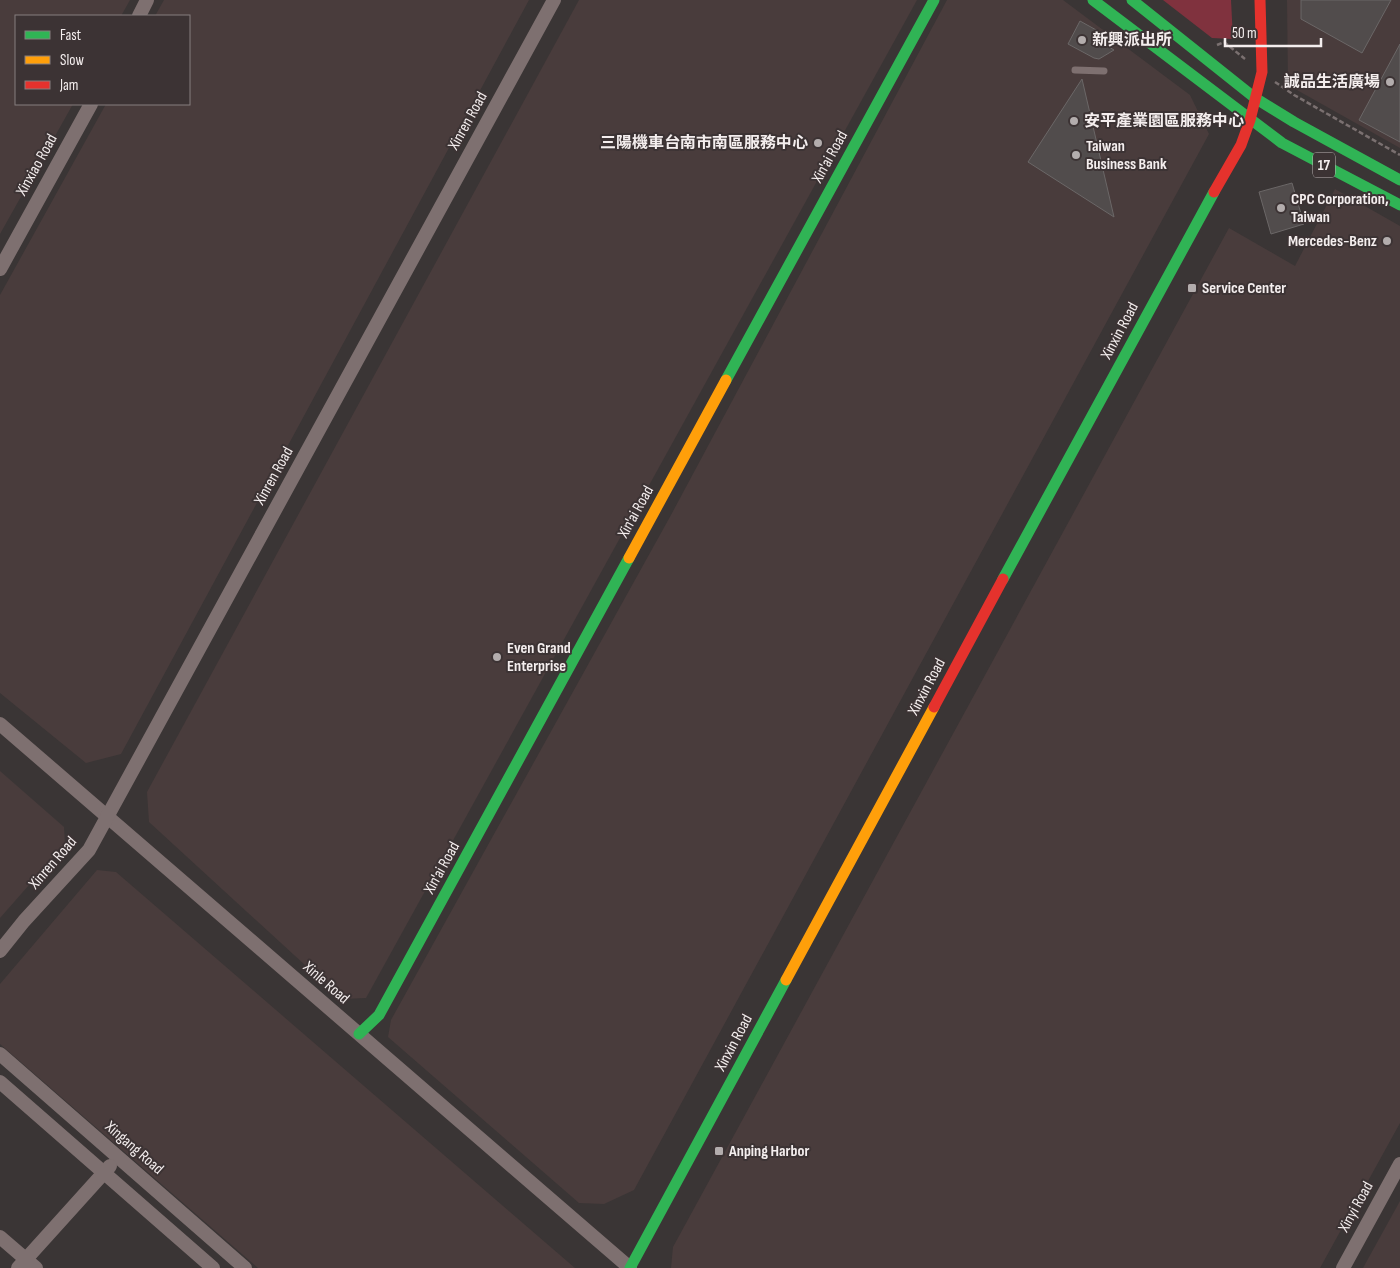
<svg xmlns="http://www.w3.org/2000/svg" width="1400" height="1268" font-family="'Sofia Sans Condensed','Noto Sans TC',sans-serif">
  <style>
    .built { fill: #493c3c }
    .green { fill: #80323e }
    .building { fill: #514c4c; stroke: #6b6767 }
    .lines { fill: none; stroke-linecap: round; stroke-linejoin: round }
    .path { stroke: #7a7070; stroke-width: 2.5; stroke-dasharray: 5 2.5; stroke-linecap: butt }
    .lane { stroke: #7e7070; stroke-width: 7 }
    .street { stroke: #7e7070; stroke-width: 14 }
    .fast { stroke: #30b455; stroke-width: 11 }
    .slow { stroke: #ff9f0a; stroke-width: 11 }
    .jam { stroke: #e5322d; stroke-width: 11 }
    .poi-dot { fill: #b3adad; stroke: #3c3334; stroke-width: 2 }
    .labels { text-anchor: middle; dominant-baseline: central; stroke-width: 4; stroke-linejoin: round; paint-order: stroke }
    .shield { fill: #3c3334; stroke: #bdb6b6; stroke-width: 1 }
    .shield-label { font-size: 15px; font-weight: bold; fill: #f4eeee }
    .poi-label { font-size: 16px; font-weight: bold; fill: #f4eeee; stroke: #3c3334; text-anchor: start }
    .street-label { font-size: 16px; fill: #f4eeee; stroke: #3c3334 }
  </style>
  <rect width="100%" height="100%" fill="#3a3535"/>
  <!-- built -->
  <g class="built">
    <polygon points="0,0 130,0 121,16 16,16 16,104 73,104 0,234"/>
    <polygon points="164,0 529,0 121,754 86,763 0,693 0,295 106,104 189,104 189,16 155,16"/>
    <polygon points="579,0 917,0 366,998 342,999 149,822 147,792"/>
    <polygon points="947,0 1063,0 1190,95 1209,134 634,1190 604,1204 579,1203 388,1037 391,1020 671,515"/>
    <polygon points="1287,0 1400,0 1400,148 1288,85"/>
    <polygon points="1335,189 1400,226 1400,1123 1320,1268 671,1268 673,1247 1229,228 1295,266"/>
    <polygon points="0,771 64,827 65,844 0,918"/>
    <polygon points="97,870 116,872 575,1268 258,1268 0,1044 0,984"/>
    <polygon points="1400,1201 1400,1268 1363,1268"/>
  </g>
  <!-- green -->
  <polygon class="green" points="1163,0 1231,0 1233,39 1212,38"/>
  <!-- building -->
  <g class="building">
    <polygon points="1301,0 1391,0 1362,53 1301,19"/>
    <polygon points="1080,21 1107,36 1110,43 1109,47 1114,50 1099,59 1094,58 1068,44"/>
    <polygon points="1400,44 1400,142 1359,120"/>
    <polygon points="1082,79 1114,217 1028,162"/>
    <polygon points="1292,183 1304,224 1271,234 1259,192"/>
  </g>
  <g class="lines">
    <!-- path -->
    <g class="path">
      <polyline points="1217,45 1224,42 1245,59"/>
      <polyline points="1275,82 1294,95 1400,155"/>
    </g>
    <!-- lane -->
    <polyline class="lane" points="1075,70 1104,71"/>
    <!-- street -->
    <g class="street">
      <polyline points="139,16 147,0"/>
      <polyline points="0,269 91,104"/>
      <polyline points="0,724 630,1268"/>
      <polyline points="0,951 24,921 89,850 554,0"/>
      <polyline points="0,1054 245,1268"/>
      <polyline points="0,1082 213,1268"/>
      <polyline points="0,1237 36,1268"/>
      <polyline points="18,1268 110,1166"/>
      <polyline points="1343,1268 1400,1164"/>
    </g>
    <!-- fast -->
    <g class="fast">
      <polyline points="1093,0 1282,143 1400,205"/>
      <polyline points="1132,0 1255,98 1294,122 1400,180"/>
      <polyline points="726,380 934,0"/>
      <polyline points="1003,579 1214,192"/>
      <polyline points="359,1034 379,1015 629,558"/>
      <polyline points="630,1268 786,980"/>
    </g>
    <!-- slow -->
    <g class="slow">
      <polyline points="629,558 726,380"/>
      <polyline points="786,980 934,707"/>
    </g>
    <!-- jam -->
    <g class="jam">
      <polyline points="1214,192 1241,145 1250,120 1262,72 1260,0"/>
      <polyline points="934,707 1003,579"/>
    </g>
  </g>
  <!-- markers -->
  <g class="poi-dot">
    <circle cx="1082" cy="40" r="5"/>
    <circle cx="1390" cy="82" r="5"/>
    <circle cx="1074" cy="121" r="5"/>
    <circle cx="818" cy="143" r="5"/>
    <circle cx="1076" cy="155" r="5"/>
    <circle cx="1281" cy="208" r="5"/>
    <circle cx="1387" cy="241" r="5"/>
    <rect x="1187" y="283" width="10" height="10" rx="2.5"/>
    <circle cx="497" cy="657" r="5"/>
    <rect x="714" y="1146" width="10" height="10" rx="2.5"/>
  </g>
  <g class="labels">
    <!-- shield labels -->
    <rect class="shield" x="1313" y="152.5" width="22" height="25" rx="4"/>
    <g class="shield-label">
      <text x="1324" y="165">17</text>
    </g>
    <!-- poi labels -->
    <g class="poi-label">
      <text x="1092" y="40">新興派出所</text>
      <text x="1380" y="82" text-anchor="end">誠品生活廣場</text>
      <text x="1084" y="121">安平產業園區服務中心</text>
      <text x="808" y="143" text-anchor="end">三陽機車台南市南區服務中心</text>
      <text x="1086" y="146">Taiwan<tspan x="1086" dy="18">Business Bank</tspan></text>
      <text x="1291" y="199">CPC Corporation,<tspan x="1291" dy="18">Taiwan</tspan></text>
      <text x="1377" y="241" text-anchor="end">Mercedes-Benz</text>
      <text x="1202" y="288">Service Center</text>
      <text x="507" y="648">Even Grand<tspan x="507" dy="18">Enterprise</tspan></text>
      <text x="729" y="1151">Anping Harbor</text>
    </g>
    <!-- street labels -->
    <g class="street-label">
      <text transform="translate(468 121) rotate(-61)">Xinren Road</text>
      <text transform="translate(830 157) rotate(-61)">Xin'ai Road</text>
      <text transform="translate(37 165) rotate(-61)">Xinxiao Road</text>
      <text transform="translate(1120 331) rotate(-62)">Xinxin Road</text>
      <text transform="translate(274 476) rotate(-61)">Xinren Road</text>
      <text transform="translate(636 512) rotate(-61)">Xin'ai Road</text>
      <text transform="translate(927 687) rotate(-62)">Xinxin Road</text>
      <text transform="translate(53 863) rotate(-49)">Xinren Road</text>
      <text transform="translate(442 868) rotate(-61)">Xin'ai Road</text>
      <text transform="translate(326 983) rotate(41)">Xinle Road</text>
      <text transform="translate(734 1043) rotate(-62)">Xinxin Road</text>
      <text transform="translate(134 1148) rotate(41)">Xingang Road</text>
      <text transform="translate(1356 1207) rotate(-61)">Xinyi Road</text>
    </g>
  </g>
  <!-- legend -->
  <rect x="15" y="15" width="175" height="90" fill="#3c3334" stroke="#867e7e"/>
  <rect x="25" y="31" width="25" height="8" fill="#30b455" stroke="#867e7e"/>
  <text x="60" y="40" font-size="15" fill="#f4eeee">Fast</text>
  <rect x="25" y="56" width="25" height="8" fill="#ff9f0a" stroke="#867e7e"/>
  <text x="60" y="65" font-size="15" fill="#f4eeee">Slow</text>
  <rect x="25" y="81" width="25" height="8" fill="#e5322d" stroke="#867e7e"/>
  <text x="60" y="90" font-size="15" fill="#f4eeee">Jam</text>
  <!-- scale -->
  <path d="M1225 38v8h96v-8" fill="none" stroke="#f4eeee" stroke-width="2.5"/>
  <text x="1232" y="38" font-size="15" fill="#f4eeee" stroke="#3c3334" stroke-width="4" paint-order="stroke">50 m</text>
</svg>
